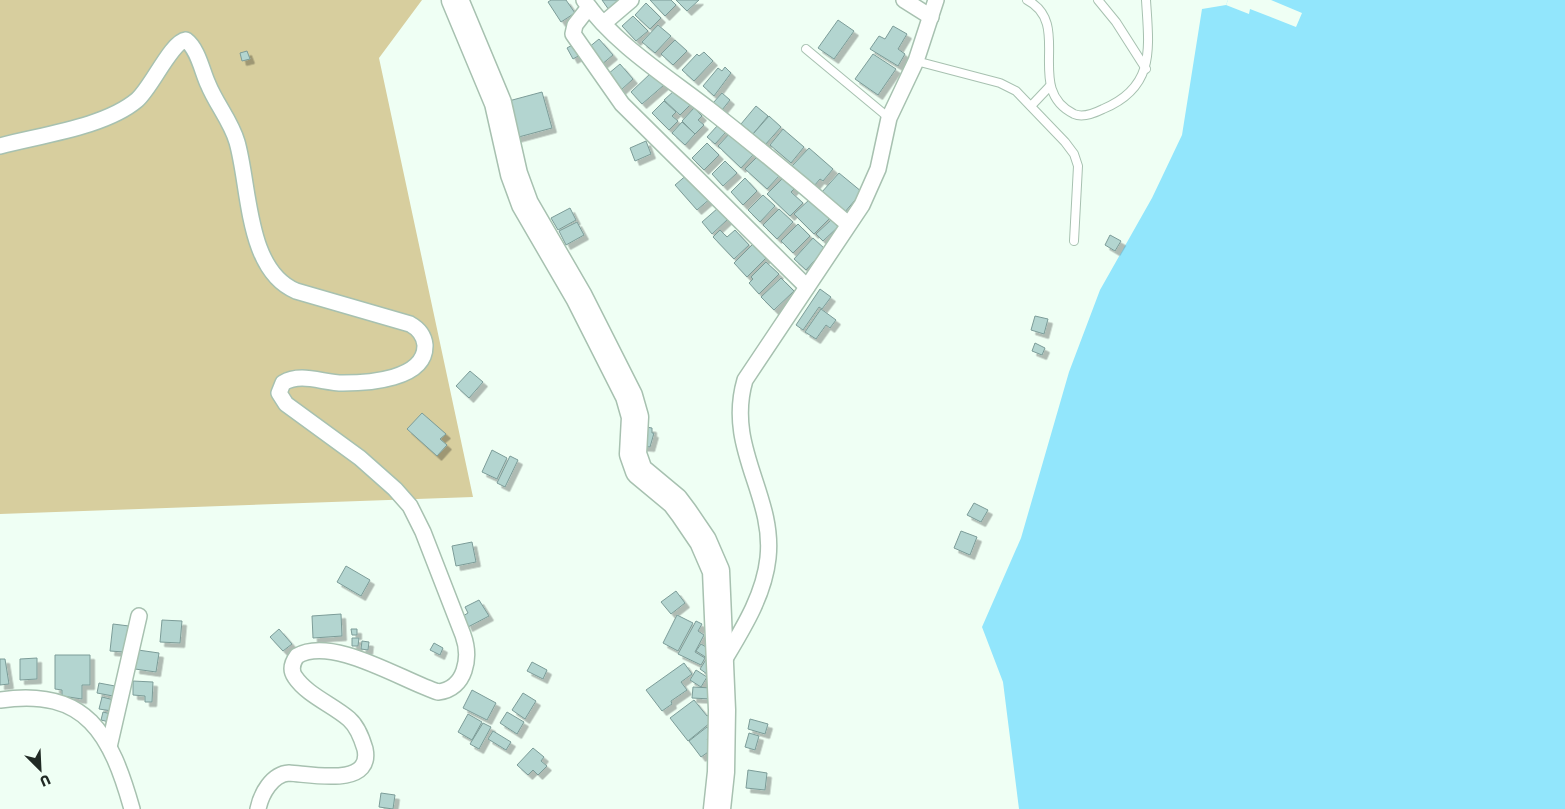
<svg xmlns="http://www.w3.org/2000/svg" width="1565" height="809" font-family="Jost,sans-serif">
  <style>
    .green { fill: #d7ce9e }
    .water { fill: #92e6fc }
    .pier { fill: #effff4 }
    .building { fill: #b3d5d0; stroke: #7c9c98; filter: url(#shadow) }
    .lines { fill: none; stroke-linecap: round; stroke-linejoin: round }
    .lane-casing { stroke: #a7c1b0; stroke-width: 10 }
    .street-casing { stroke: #a7c1b0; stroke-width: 18 }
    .highway-casing { stroke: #a7c1b0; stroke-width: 29 }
    .lane { stroke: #fff; stroke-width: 8 }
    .street { stroke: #fff; stroke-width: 15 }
    .highway { stroke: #fff; stroke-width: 26 }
  </style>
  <defs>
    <filter id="shadow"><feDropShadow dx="4.5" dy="4.5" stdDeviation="0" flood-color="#0004"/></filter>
  </defs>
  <rect width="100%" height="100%" fill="#effff4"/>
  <!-- green -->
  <polygon class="green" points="0,0 422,0 379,58 473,497 0,514"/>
  <!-- water -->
  <polygon class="water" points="1228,0 1565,0 1565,809 1019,809 1003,682 982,627 1021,538 1069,372 1100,290 1152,198 1182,135 1202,9 1226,5"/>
  <!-- pier -->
  <polygon class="pier" points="1228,0 1271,0 1302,13 1296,27 1250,9 1249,14 1226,5"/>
  <!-- building -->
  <g class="building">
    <polygon points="551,0 566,0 575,13 561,22 548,2"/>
    <polygon points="602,0 624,0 609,10"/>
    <polygon points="650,0 671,0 676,5 665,16"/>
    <polygon points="676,0 699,0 687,11"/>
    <polygon points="646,3 661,18 650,29 635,15"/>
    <polygon points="633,16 648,31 636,41 622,26"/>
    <polygon points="838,20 854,31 834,59 818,48"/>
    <polygon points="658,25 671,36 655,53 642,42"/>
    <polygon points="893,26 907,34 898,49 905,54 898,66 870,49 879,36 885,39"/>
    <polygon points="599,39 613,55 601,65 588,48"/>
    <polygon points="675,40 687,51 673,65 661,54"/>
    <polygon points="574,44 580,55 573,59 567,48"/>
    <polygon points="247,51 250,59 242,61 240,53"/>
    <polygon points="704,52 713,61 694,81 682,70 697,54 699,56"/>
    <polygon points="873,54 896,69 878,95 855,79"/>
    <polygon points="620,64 633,79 621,90 608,74"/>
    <polygon points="725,67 731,73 714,96 703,86 718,68 722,71"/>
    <polygon points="652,72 664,85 642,104 631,92"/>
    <polygon points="675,90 690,105 680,115 664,100"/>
    <polygon points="542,92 552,128 515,138 505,102"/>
    <polygon points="722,93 730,100 722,110 713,103"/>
    <polygon points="664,101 676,112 672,116 678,121 669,130 652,113"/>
    <polygon points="756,106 768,116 753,134 741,124"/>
    <polygon points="694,108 702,116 698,120 704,125 695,134 682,121"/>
    <polygon points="769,116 781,127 765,145 753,134"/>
    <polygon points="682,122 695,134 685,145 672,133"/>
    <polygon points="718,125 726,132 715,144 707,137"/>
    <polygon points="783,129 804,147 791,163 770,145"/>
    <polygon points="731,132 754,154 741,168 718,146"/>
    <polygon points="646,141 651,154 635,161 630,148"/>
    <polygon points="707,143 719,155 704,170 692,158"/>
    <polygon points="809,148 833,169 823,181 820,179 814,186 792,166"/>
    <polygon points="759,155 780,175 767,189 745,169"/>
    <polygon points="725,161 737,173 723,186 712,174"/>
    <polygon points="689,173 711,198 697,210 675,185"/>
    <polygon points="839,173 862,192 844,213 821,193"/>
    <polygon points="785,176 796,187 791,192 803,203 790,216 767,194"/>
    <polygon points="745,178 757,191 743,205 731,192"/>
    <polygon points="763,195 775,206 760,222 748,210"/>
    <polygon points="810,199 830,218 814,234 794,214"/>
    <polygon points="570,208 576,220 558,230 551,218"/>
    <polygon points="718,208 728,219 712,234 702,222"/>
    <polygon points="779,209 793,222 777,239 763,225"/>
    <polygon points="831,220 838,227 823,241 816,234"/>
    <polygon points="577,222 584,235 566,245 559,231"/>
    <polygon points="798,224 810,236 793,253 781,241"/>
    <polygon points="720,230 727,237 735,230 749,245 734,259 713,237"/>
    <polygon points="1110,235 1121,241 1115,251 1105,245"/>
    <polygon points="813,238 825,249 806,270 794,259"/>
    <polygon points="753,244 766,258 747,277 734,263"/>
    <polygon points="766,262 779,274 759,294 749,283 753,279 751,277"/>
    <polygon points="781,278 794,291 774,310 761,297"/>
    <polygon points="820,289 831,297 822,309 819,307 803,330 796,325"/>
    <polygon points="821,309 836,320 830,328 826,325 816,339 805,332"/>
    <polygon points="1035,316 1048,319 1044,334 1031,330"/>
    <polygon points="1035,343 1045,348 1042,355 1032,351"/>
    <polygon points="470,371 483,382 469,398 456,386"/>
    <polygon points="422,413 446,434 440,439 447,445 437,456 407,429"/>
    <polygon points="640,426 652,428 652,433 654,433 650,447 638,446"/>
    <polygon points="492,450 507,458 497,479 482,472"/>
    <polygon points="510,456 518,460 505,487 497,483"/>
    <polygon points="974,503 988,510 981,522 967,515"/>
    <polygon points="961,531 977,537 970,555 954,548"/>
    <polygon points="472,542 476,562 456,566 452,546"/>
    <polygon points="346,566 370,580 361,596 337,582"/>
    <polygon points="676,591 685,603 671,614 661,602"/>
    <polygon points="479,600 489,616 468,627 463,616 468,613 465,607"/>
    <polygon points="341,614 342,636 313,638 312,616"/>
    <polygon points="677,615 693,623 678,651 663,643"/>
    <polygon points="162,620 182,621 180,643 160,642"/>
    <polygon points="696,621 702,624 698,631 704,635 695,652 705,658 701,665 678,654"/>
    <polygon points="113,624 129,626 124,652 110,651"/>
    <polygon points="279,629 292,644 283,651 270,637"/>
    <polygon points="351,629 357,629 357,635 352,635"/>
    <polygon points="352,638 359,638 358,646 352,646"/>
    <polygon points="362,641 369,642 368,650 361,649"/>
    <polygon points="434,643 443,648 440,655 430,650"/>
    <polygon points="701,644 713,651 715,659 707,674 700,669 707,658 696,651"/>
    <polygon points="138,650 159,653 156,672 135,669"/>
    <polygon points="55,655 90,655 90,685 82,685 82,699 62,696 62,690 55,689"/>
    <polygon points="37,658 37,679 20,680 20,659"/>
    <polygon points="0,659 5,659 9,684 0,685"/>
    <polygon points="532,662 547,670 543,679 527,671"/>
    <polygon points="684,663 692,674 681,682 687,690 671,701 672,704 662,711 646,690"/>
    <polygon points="696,670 707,677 701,687 690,680"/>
    <polygon points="133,681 153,682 152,702 145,702 145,696 133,695"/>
    <polygon points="99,683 115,686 113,696 97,693"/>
    <polygon points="693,687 712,688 711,699 692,698"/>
    <polygon points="472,690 496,703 487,720 463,708"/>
    <polygon points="523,693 536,701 525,719 512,710"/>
    <polygon points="102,697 114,700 112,711 99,709"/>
    <polygon points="694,700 707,716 712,713 716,718 688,741 670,718"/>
    <polygon points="103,712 111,714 109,722 101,720"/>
    <polygon points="507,712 524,722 517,734 500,723"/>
    <polygon points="468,714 482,722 472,740 458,732"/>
    <polygon points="750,719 768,724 765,734 748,729"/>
    <polygon points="483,723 491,727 479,749 470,744"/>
    <polygon points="707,727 713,735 707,739 714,748 701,757 689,741"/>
    <polygon points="493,731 511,742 506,750 488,739"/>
    <polygon points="749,733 759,736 755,750 745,747"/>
    <polygon points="533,748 544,757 541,761 547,766 538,775 533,770 528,775 517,765"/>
    <polygon points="748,770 767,773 765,790 746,788"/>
    <polygon points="381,793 395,795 393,809 379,807"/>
  </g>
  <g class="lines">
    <defs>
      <g id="lane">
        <path d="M1027,0C1074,24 1023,89 1074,114C1083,118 1095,113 1103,109C1156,87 1149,48 1146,0"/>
        <polyline points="1098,0 1116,22 1146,69"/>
        <polyline points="806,49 889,118"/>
        <polyline points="916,61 1000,83 1016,91 1065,142 1074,154 1078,166 1074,241"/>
        <polyline points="1031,106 1049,87"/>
      </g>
      <g id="street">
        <path d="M584,0C613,43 669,78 710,110C757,147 803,185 848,224"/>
        <polyline points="904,0 931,17"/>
        <polyline points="589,7 575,25 573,34 622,104 807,287"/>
        <polyline points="604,23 631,0"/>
        <path d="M0,146C41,135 105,127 137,100C152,87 171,42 186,40C198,49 202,71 208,84C216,104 231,121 237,142C250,187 246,270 296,291L410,324C419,329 424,335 425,345C426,380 367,383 343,383C323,383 301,372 283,383L279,393L286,404L360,458L395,489L410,506L423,532L463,635C471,657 466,689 438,692C403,681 332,635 297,656C292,663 290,670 295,677C307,695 333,705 349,719C358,727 362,739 365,749C373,788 310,774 289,773C272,774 261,794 258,809"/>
        <path d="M723,662C742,630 764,596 768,558C775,495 725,448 745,380L862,205L878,169L889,118L916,61L936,0"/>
        <path d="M0,700C87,687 111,735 132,809"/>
        <polyline points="109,747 139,616"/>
      </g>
      <polyline id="highway" points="455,0 498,103 514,174 525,204 579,297 629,396 635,417 633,454 639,471 675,501 684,513 703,541 716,571 722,710 721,772 717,809"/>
    </defs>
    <!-- lane casing -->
    <use href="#lane" class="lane-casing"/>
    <!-- street casing -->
    <use href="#street" class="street-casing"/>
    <!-- highway casing -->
    <use href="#highway" class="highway-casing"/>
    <!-- lane -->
    <use href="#lane" class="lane"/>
    <!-- street -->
    <use href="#street" class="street"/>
    <!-- highway -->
    <use href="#highway" class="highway"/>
  </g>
  <!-- north arrow -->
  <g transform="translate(40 769) rotate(156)" stroke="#effff4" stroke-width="4" paint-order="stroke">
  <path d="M0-4L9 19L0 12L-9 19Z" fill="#202a24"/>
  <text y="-8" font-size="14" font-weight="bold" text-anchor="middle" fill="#202a24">U</text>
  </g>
</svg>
